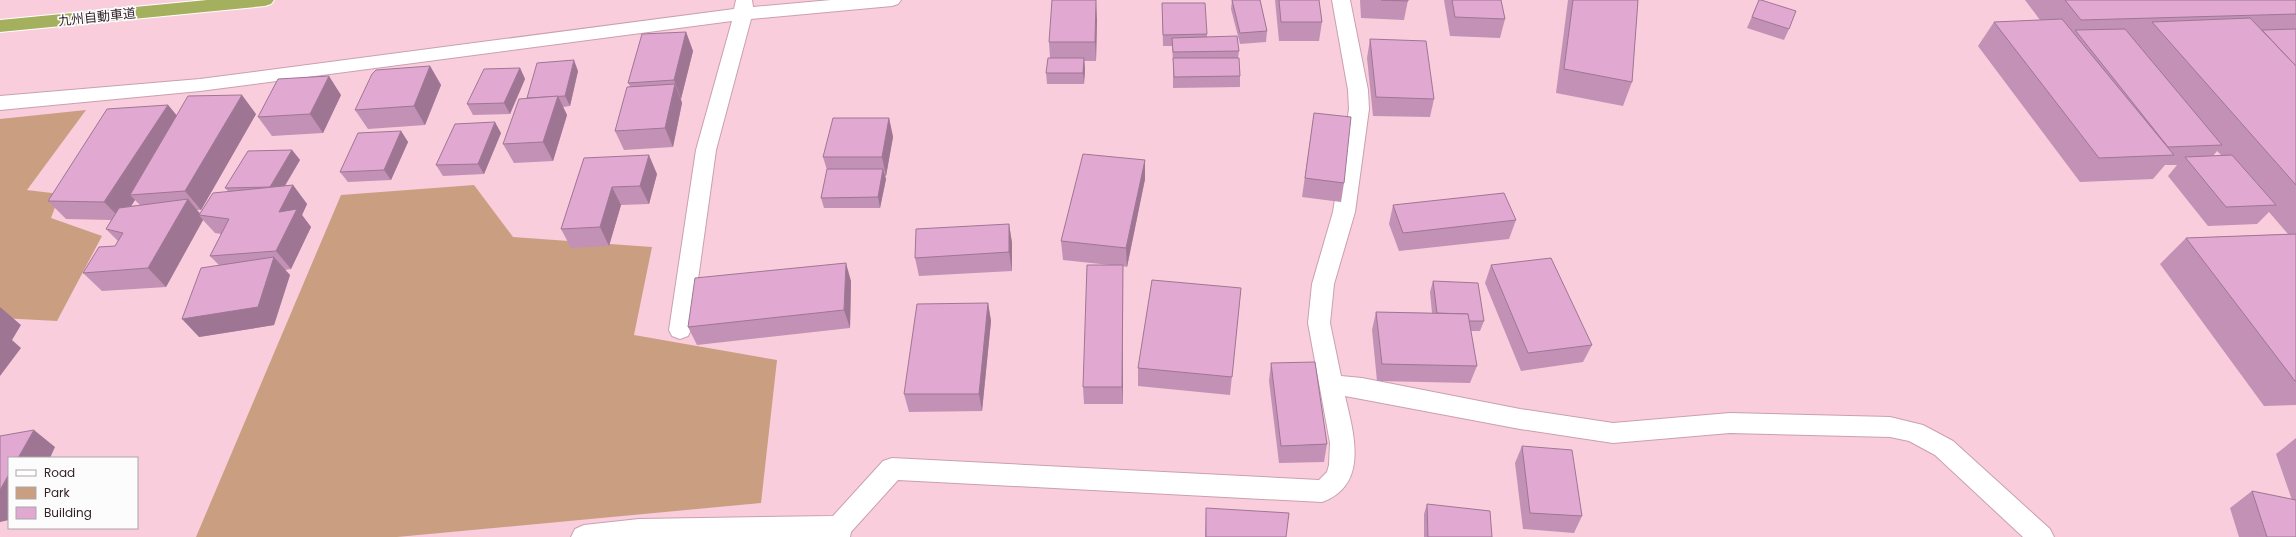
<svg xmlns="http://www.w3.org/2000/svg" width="2296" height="537" font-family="Poppins,'Noto Sans JP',sans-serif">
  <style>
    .green { fill: #ca9f81 }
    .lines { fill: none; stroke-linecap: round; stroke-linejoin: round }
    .minor-casing { stroke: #caa0ae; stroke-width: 2 }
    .motorway-casing { stroke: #fff; stroke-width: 2 }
    .minor { fill: #fff; fill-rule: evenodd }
    .motorway { fill: #a4b05e; fill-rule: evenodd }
    .wall { fill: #c291b5; fill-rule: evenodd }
    .shaded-wall { fill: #9e7693 }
    .building { fill: #e1a9d2; stroke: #9e7693 }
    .labels { text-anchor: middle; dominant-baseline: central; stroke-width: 3.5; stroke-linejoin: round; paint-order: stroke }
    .street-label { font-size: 13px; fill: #332328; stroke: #fcfcfc }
  </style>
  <rect width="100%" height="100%" fill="#f9cddc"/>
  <!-- green -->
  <g class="green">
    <polygon points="86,110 27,190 60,194 51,218 102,236 57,321 0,318 0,119"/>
    <polygon points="474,185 513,237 652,247 634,335 777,360 761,503 397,537 196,537 341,195"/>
  </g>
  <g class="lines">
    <defs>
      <g id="minor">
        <polygon points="736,0 752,0 753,7 831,0 901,0 898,4 892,6 751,19 716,150 691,330 688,336 680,339 672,336 669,330 696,150 732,21 200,91 0,110 0,96 200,79 734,9"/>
        <path d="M1332,0H1350L1368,90L1369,109L1355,212L1334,284L1330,323L1341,376L1362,378L1520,409L1613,423L1730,413L1890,417L1923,425L1953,441L2050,529L2054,537H2023L1935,455L1909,441L1890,437L1730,433L1613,443L1520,429L1345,396C1354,434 1369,485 1322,502L898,480L851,532L850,537H571L575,529L584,525L639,519L833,516L883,461L892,458L1319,480L1327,472L1329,465L1330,443L1308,323L1312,284L1333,212L1349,109L1348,90Z"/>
      </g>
      <polygon id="motorway" points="207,0 274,0 271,4 265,6 0,32 0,20"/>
    </defs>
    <!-- minor casing -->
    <use href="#minor" class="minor-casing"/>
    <!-- motorway casing -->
    <use href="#motorway" class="motorway-casing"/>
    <!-- minor -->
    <use href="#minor" class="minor"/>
    <!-- motorway -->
    <use href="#motorway" class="motorway"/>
  </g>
  <!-- wall -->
  <g class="wall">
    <polygon points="1232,0 1260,0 1267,31 1266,42 1240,44 1231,9"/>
    <polygon points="1275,0 1319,0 1322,22 1319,41 1279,41"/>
    <polygon points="1360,0 1408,0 1404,20 1361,18"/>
    <polygon points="1444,0 1501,0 1505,19 1500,38 1450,36"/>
    <polygon points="1568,0 1638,0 1632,82 1623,106 1556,93"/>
    <polygon points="1759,0 1789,29 1784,40 1747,28"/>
    <path d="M2025,0H2296V405L2264,406L2160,264L2186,238L2288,234L2269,212L2257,224L2208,226L2168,176L2177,165H2165L2153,179L2080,182L1978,46L1994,22L2040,20ZM2217,151L2221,155L2213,156Z"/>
    <polygon points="1162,3 1207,34 1207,37 1239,51 1238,58 1240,76 1240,87 1173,88 1173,62 1172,46 1163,46"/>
    <polygon points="1097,19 1096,61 1084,61 1085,69 1084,84 1047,84 1046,73 1050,58 1049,42"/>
    <polygon points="686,32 693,51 681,99 682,103 673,147 624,150 615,131 630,86 628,83"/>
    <polygon points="1370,39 1434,99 1430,117 1373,116 1367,58"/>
    <polygon points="430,66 441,85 425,125 368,129 355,110"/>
    <polygon points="520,68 525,79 510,114 473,115 467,104"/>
    <polygon points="578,71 570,106 563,107 567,115 553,161 514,163 503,144"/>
    <polygon points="341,95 323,133 272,136 258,117"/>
    <path d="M168,105L177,116L256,114L201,210H197L200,213L228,191L225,188L292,150L300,160L285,186L293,185L307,204L302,215L311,227L291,269L285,270L290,275L274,325L199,337L219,265L210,256L221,234L215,233L203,220L166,287L102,291L83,273L115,246L118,241L106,229L111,220L66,219L48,201ZM135,200L140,205L131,206Z"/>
    <polygon points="1314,113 1344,183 1341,202 1302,197"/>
    <polygon points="889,118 893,137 886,176 885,176 886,179 880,208 824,208 821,198 827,170 823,157"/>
    <polygon points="401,131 408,142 391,180 348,182 340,172"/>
    <polygon points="501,133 484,174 443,176 436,165"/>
    <polygon points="584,158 657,174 649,204 621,205 609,246 571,248 561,229"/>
    <polygon points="1145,160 1145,179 1127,267 1123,266 1123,404 1084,404 1083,387 1110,265 1063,260 1061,241"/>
    <polygon points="1393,205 1516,220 1509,239 1399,251 1389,224"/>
    <polygon points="1009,224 1012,243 1012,271 919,276 915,258"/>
    <polygon points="1491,265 1592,345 1583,362 1521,371 1485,283"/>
    <polygon points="851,281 850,328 697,345 688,327"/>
    <polygon points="1433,281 1484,321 1480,331 1471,331 1477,366 1470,383 1377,381 1372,330 1376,312 1432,313 1430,292"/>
    <polygon points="1241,288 1230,395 1138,386 1138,368"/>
    <polygon points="988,303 991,321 982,411 909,412 904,394"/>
    <polygon points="1271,363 1327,444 1324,462 1279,463 1269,381"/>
    <polygon points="2296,438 2296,537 2239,537 2230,508 2252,491 2292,500 2276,454"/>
    <polygon points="1522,446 1582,516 1574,533 1523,529 1515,463"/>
    <polygon points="1427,504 1492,537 1424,537 1424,514"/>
    <polygon points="1206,508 1286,537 1205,537"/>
  </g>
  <!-- shaded-wall -->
  <g class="shaded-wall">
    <polygon points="1096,0 1097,19 1096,61 1095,42"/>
    <polygon points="686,32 693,51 681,99 674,80"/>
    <polygon points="1084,58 1085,69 1084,84 1083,73"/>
    <polygon points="574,60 578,71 570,106 565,96"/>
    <polygon points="430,66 441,85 425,125 414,106"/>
    <polygon points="520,68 525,79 510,114 504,103"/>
    <polygon points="329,76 341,95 323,133 310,114"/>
    <polygon points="675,84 682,103 673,147 665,128"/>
    <polygon points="242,95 256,114 201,210 185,191"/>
    <polygon points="558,96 567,115 553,161 543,142"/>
    <polygon points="168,105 184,124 130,195 135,200 122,220 104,202"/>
    <polygon points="889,118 893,137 886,176 882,157"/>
    <polygon points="495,122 501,133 484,174 478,164"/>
    <polygon points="401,131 408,142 391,180 384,170"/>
    <polygon points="292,150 300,160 278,197 270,187"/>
    <polygon points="649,155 657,174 649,204 640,186"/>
    <polygon points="1145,160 1145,179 1127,267 1126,248"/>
    <polygon points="883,169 886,179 880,208 878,197"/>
    <polygon points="293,185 307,204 302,215 311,227 291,269 276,251 279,212"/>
    <polygon points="612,187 621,205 609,246 600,227"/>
    <polygon points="188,199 201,215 199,215 203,220 166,287 148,268"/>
    <polygon points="1009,224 1012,243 1012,271 1009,252"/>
    <polygon points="274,257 290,275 274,325 199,337 182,319"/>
    <polygon points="846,263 851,281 850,328 844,310"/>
    <polygon points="1123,265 1123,404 1122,387"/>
    <polygon points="988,303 991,321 982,411 979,394"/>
    <polygon points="0,307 21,325 12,340 21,348 0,376"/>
    <polygon points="34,430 55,447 50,458 18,458"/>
    <polygon points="9,474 9,520 0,522 0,490"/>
  </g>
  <!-- building -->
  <g class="building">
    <polygon points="1052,0 1096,0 1095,42 1049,42"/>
    <polygon points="1232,0 1260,0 1267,31 1240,33"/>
    <polygon points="1279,0 1319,0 1322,22 1281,22"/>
    <polygon points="1381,0 1408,0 1408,1"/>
    <polygon points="1452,0 1501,0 1505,19 1455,17"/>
    <polygon points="1573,0 1638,0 1632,82 1564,69"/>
    <polygon points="1759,0 1761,0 1796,11 1789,29 1752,17"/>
    <polygon points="2065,0 2296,0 2296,14 2081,20"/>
    <polygon points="1162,3 1205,3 1207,34 1163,35"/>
    <polygon points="2250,18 2296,66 2296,185 2152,22"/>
    <polygon points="2062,19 2174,155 2099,158 1994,22"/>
    <polygon points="2125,29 2222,145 2168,147 2075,30"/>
    <polygon points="2296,29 2296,66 2262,30"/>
    <polygon points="686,32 674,80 628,83 642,34"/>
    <polygon points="1237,36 1239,51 1173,52 1172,38"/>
    <polygon points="1370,39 1426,41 1434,99 1376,97"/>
    <polygon points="1048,58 1084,58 1083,73 1046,73"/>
    <polygon points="1173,58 1239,58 1240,76 1174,77"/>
    <polygon points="574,60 565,96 527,98 537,63"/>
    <polygon points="430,66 414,106 355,110 372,74 376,70"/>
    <polygon points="520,68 504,103 467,104 484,69"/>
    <polygon points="329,76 310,114 258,117 278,79"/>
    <polygon points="675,84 665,128 615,131 627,87"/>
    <polygon points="242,95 185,191 130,195 188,96"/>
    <polygon points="558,96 543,142 503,144 519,99"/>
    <polygon points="168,105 104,202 48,201 107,109"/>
    <polygon points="1314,113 1351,117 1344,183 1305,178"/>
    <polygon points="833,118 889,118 882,157 823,157"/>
    <polygon points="495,122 478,164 436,165 455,124"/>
    <polygon points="401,131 384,170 340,172 358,133"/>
    <polygon points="292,150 270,187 225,188 248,151"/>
    <polygon points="1083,154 1145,160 1126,248 1061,241"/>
    <polygon points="649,155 640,186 612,187 600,227 561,229 584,158"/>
    <polygon points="2232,155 2276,205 2226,207 2185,157"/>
    <polygon points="827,169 883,169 878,197 821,198"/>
    <polygon points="293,185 279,212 297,209 276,251 210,256 229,219 199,215 213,193"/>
    <polygon points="1504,193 1516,220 1403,233 1393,205"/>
    <polygon points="188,199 148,268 83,273 99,247 115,246 123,233 106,229 119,208"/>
    <polygon points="1009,224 1009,252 915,258 916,229"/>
    <polygon points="2296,234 2296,381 2295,381 2186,238"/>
    <polygon points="274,257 258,307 182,319 201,268"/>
    <polygon points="1551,258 1592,345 1528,353 1491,265"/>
    <polygon points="846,263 844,310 688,327 695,278"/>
    <polygon points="1087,265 1123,265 1122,387 1083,387"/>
    <polygon points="1152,280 1241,288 1232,377 1138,368"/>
    <polygon points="1433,281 1478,283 1484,321 1469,321 1468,314 1437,313"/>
    <polygon points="988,303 979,394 904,394 917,304"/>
    <polygon points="1376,312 1468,314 1477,366 1382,364"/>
    <polygon points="1315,362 1327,444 1281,446 1271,363"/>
    <polygon points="34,430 18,458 9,458 9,474 0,490 0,436"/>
    <polygon points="1522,446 1572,450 1582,516 1530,513"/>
    <polygon points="2252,491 2296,500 2296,537 2267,537"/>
    <polygon points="1427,504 1490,511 1492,537 1428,537"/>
    <polygon points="1206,508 1289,513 1286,537 1206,537"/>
  </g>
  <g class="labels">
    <!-- street labels -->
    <g class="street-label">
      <text transform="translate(97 17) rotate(-6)">九州自動車道</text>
    </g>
  </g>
  <!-- legend -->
  <rect x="8" y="457" width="130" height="72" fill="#fcfcfc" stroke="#aca5a7"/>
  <rect x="16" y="470" width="20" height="6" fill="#ffffff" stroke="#aca5a7"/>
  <text x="44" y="477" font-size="12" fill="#332328">Road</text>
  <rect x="16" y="487" width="20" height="12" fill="#ca9f81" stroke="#aca5a7"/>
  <text x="44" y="497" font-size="12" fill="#332328">Park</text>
  <rect x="16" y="507" width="20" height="12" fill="#e1a9d2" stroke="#aca5a7"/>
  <text x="44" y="517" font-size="12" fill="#332328">Building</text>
</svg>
